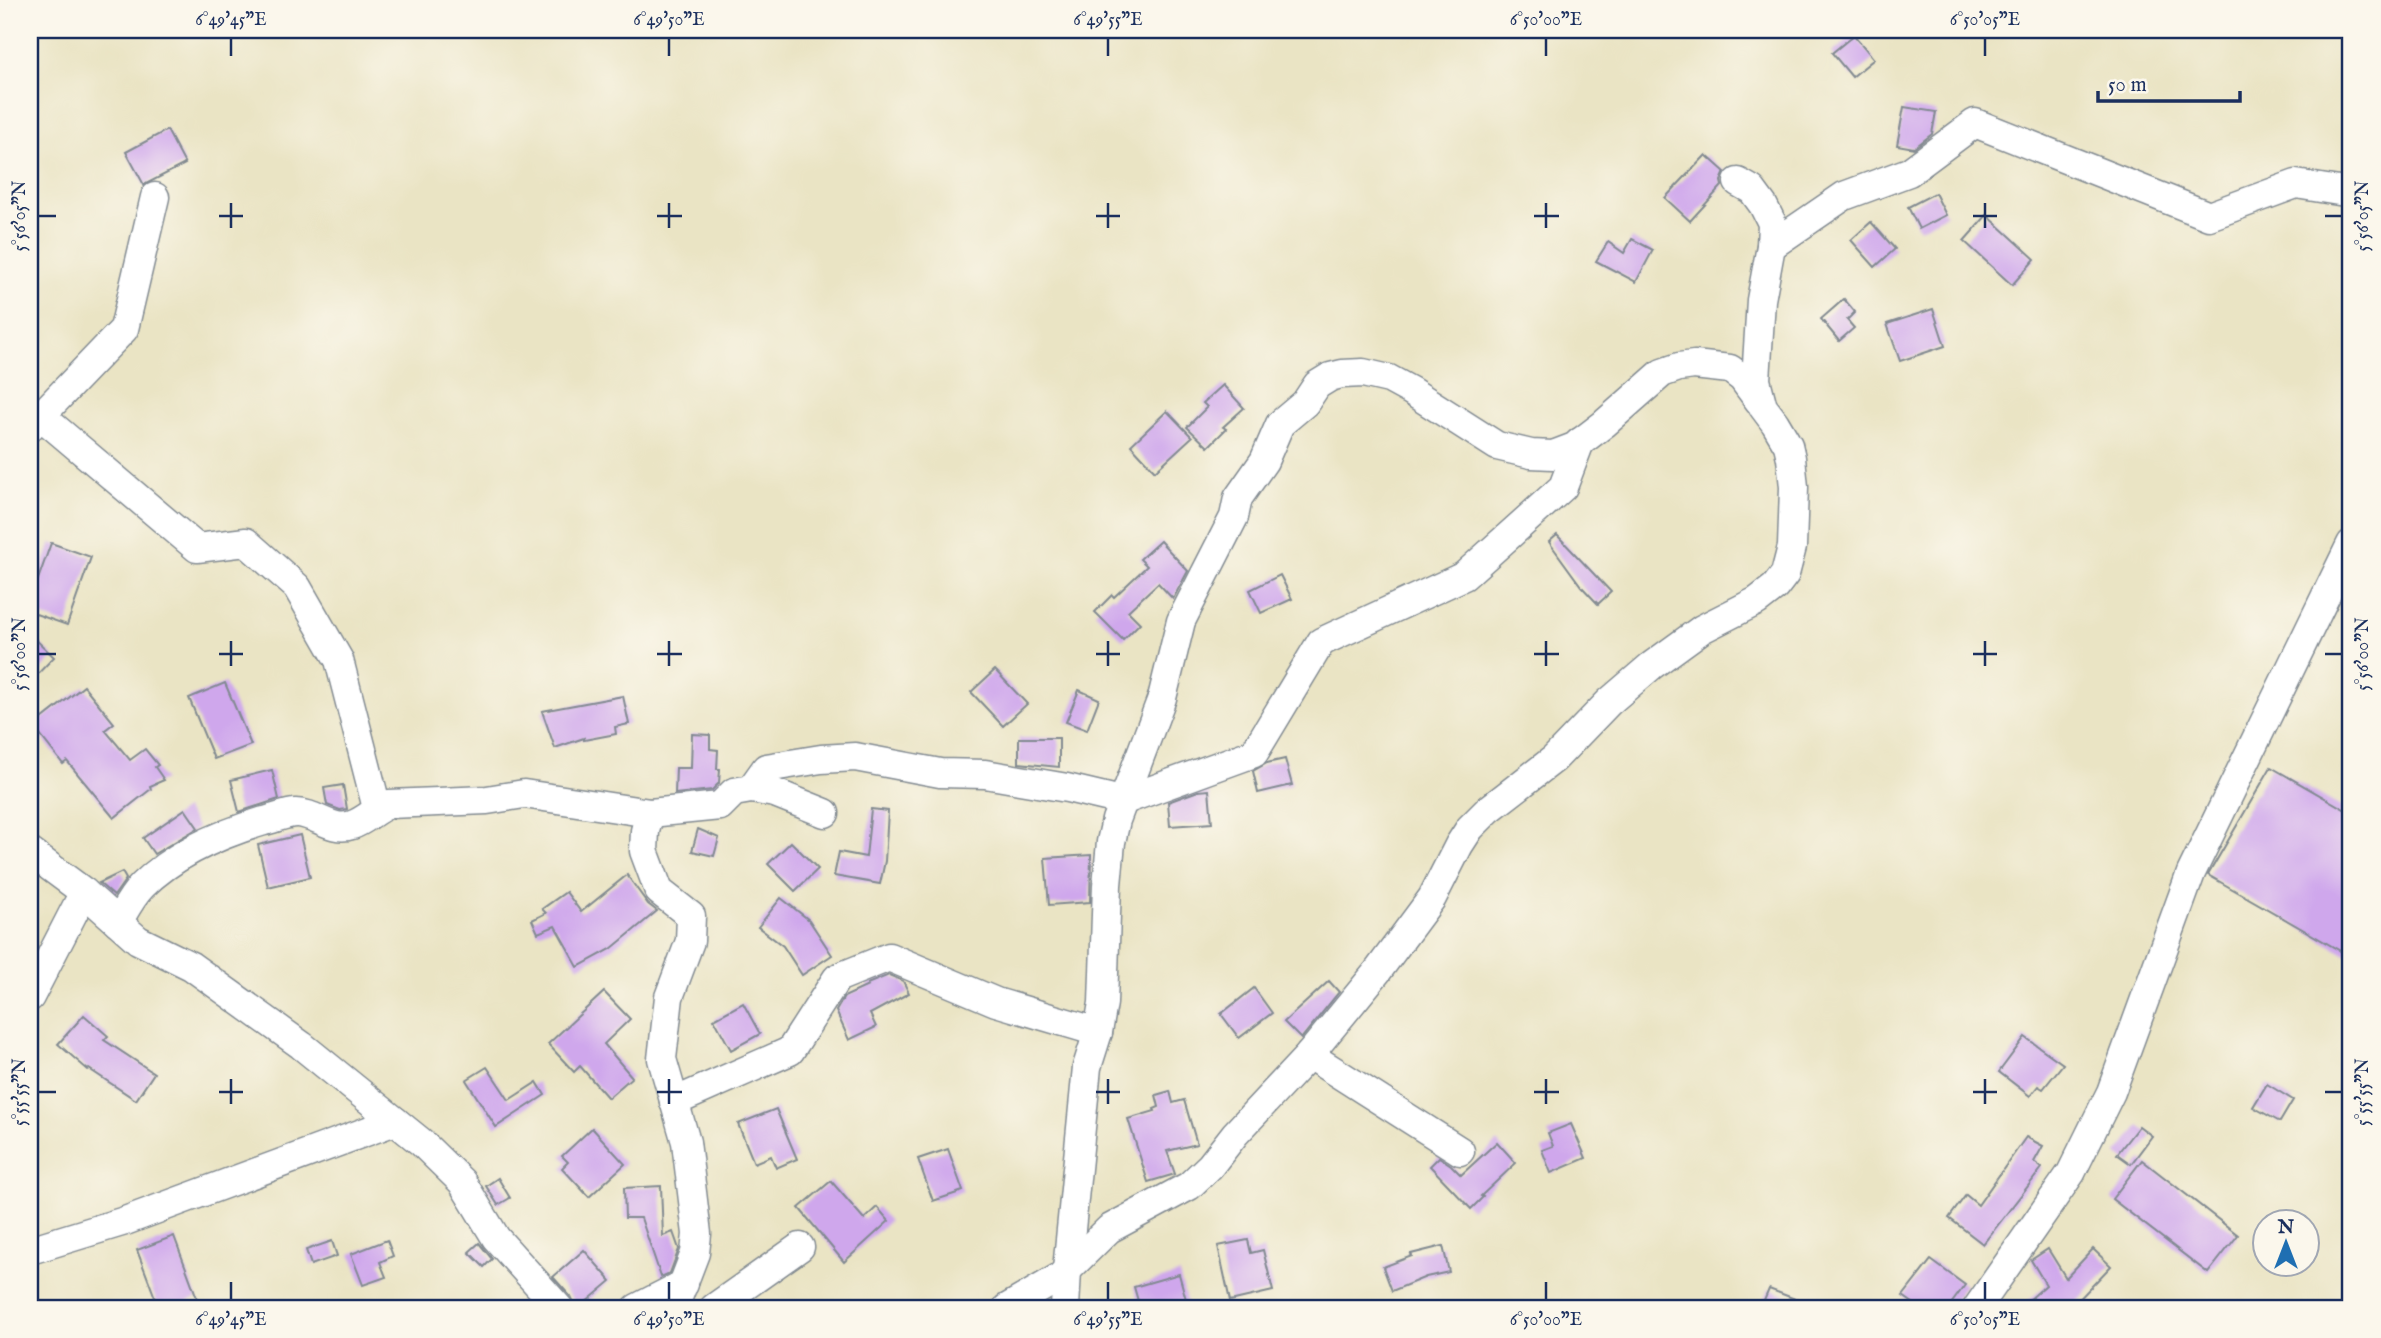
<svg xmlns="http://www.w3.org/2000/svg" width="2381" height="1338" font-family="'IM FELL English',serif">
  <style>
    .building { fill: #cfa7ec }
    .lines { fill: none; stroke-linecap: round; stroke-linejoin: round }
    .minor-casing { stroke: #828a91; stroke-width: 31 }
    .minor { stroke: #fff; stroke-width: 28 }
    .ticks { fill: none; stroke: #1b2f5e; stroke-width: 2.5 }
    .neatline { fill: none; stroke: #1b2f5e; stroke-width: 2.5 }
    .ticks-label { font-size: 18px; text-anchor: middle; fill: #1b2f5e }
  </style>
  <rect width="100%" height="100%" fill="#fbf7ec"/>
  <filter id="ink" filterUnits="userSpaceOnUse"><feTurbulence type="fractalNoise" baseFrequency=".0143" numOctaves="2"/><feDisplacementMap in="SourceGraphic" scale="14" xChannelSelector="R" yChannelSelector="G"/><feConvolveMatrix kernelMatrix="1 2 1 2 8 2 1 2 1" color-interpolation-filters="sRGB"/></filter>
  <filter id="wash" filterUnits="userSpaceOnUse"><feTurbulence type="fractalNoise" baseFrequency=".00686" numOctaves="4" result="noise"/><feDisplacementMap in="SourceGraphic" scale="28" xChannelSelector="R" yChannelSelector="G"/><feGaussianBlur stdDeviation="1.57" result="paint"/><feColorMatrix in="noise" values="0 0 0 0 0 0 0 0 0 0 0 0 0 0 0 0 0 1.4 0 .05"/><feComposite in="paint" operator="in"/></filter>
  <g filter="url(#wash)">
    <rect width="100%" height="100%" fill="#eae4c4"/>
    <g id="blocks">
      <!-- building -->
      <g class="building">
        <polygon points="1854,35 1874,59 1852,77 1832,53"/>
        <polygon points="1904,107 1936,112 1932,134 1914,148 1897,145"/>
        <polygon points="167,130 185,164 144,185 126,152"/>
        <polygon points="1706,155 1725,172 1721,181 1722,186 1690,221 1665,198"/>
        <polygon points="1935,193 1946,215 1919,229 1908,207"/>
        <polygon points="1987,215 2035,259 2012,285 1964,241"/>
        <polygon points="1871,222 1895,249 1875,267 1851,240"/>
        <polygon points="1632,239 1653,250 1636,282 1596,261 1608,242 1624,253"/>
        <polygon points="1844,299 1855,312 1847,320 1854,328 1839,341 1821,319"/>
        <polygon points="1933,309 1945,346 1900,361 1887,324"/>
        <polygon points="1223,385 1244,408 1223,427 1226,429 1208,447 1187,427 1207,407 1203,403"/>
        <polygon points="1167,411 1192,437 1155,471 1131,445"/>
        <polygon points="1557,535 1611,592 1598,604 1581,586 1549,542"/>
        <polygon points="1160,541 1188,571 1173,599 1158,583 1128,611 1140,623 1123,640 1095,612 1112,595 1114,597 1147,566 1140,559"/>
        <polygon points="51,543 91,557 67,625 30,612 30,602"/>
        <polygon points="1280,575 1292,599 1261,613 1250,590"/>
        <polygon points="30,634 54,657 30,682"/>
        <polygon points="995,670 1027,704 1003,726 971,692"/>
        <polygon points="225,683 251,745 214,759 189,698"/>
        <polygon points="84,686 114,723 105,730 130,760 145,749 158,765 155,767 164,780 150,786 151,789 114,818 67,761 63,764 33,726"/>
        <polygon points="1079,690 1099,699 1087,730 1066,722"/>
        <polygon points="623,696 629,724 615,727 616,734 584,740 584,738 555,748 542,711"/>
        <polygon points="692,734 710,735 710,749 718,750 717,769 720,769 719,783 712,790 675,794 676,768 691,768"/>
        <polygon points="1019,738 1059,738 1059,767 1019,763"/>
        <polygon points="1285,759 1292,785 1258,793 1253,771 1267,763"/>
        <polygon points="2271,767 2351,813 2351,957 2208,875"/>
        <polygon points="272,770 279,799 239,812 231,780"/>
        <polygon points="343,785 347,809 340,810 327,805 324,788"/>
        <polygon points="1209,790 1212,823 1170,826 1168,802 1198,791"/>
        <polygon points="185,809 198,828 154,854 143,838"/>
        <polygon points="871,809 888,811 885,861 880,884 834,876 839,852 866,857"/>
        <polygon points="698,829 719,838 714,856 692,851"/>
        <polygon points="300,835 310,877 268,887 258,845"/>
        <polygon points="791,842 818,869 795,891 768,864"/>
        <polygon points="1091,855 1090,902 1049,905 1045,858"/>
        <polygon points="122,872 126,879 114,896 99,883"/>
        <polygon points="627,875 648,904 657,911 611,949 578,967 555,926 538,933 532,920 546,913 542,909 566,892 581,912"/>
        <polygon points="781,898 809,920 832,955 802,975 783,946 758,927"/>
        <polygon points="889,975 903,981 909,993 870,1014 876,1027 849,1040 836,1011 844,997 868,986 867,984"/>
        <polygon points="1329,981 1339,992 1301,1039 1284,1022"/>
        <polygon points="1254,988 1272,1013 1239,1038 1221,1014"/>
        <polygon points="604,992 630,1019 604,1044 632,1077 608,1098 580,1066 574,1072 548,1044"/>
        <polygon points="743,1003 760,1034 731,1050 714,1019"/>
        <polygon points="84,1015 108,1036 104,1040 154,1073 136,1100 89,1069 88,1070 58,1044"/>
        <polygon points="2025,1037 2063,1064 2043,1089 2038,1086 2030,1096 1999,1072"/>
        <polygon points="487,1067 509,1100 537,1082 545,1095 496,1127 466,1080"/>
        <polygon points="2267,1084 2293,1100 2280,1122 2253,1107"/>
        <polygon points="1170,1091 1173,1103 1184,1100 1197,1144 1167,1151 1175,1174 1148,1182 1128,1119 1155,1111 1154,1109 1159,1107 1156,1095"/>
        <polygon points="776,1109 797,1159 776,1168 771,1156 754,1163 738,1124"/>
        <polygon points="1571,1124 1586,1158 1551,1173 1542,1150 1553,1146 1548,1133"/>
        <polygon points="2139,1126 2152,1136 2131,1164 2117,1154"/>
        <polygon points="592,1128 625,1164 589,1197 562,1168 568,1162 562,1156"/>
        <polygon points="2026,1137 2043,1146 2034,1162 2042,1168 1983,1244 1949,1218 1966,1195 1978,1205"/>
        <polygon points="1497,1142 1516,1163 1481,1196 1483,1197 1471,1209 1430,1166 1439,1157 1451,1165 1461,1175"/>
        <polygon points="948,1149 963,1191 933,1201 918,1159"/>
        <polygon points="2142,1160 2238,1235 2208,1273 2112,1199"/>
        <polygon points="498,1178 510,1198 498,1205 486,1186"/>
        <polygon points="831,1181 864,1219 877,1207 889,1221 844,1262 799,1208"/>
        <polygon points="661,1186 663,1236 673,1232 679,1249 670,1273 661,1277 641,1218 625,1218 624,1188"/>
        <polygon points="174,1236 197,1298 169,1308 159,1308 137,1250"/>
        <polygon points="387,1240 393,1256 380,1262 386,1277 363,1285 351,1254"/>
        <polygon points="1248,1240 1251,1253 1263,1250 1273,1291 1230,1301 1218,1246"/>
        <polygon points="332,1241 337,1256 311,1265 306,1250"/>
        <polygon points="479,1243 492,1259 484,1267 469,1252"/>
        <polygon points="1443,1246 1449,1272 1426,1277 1392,1291 1383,1267 1412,1256 1411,1254"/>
        <polygon points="2048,1249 2066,1278 2093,1249 2111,1266 2071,1308 2020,1308 2046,1285 2031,1260"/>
        <polygon points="584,1250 611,1281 579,1308 576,1308 571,1297 553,1277"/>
        <polygon points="1931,1260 1965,1285 1948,1308 1920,1308 1903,1296"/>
        <polygon points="1179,1274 1187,1303 1171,1308 1140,1308 1134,1287"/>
        <polygon points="1769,1289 1816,1307 1816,1308 1761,1308"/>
      </g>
    </g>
  </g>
  <g filter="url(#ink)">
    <use href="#blocks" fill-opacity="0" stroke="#828a91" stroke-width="2"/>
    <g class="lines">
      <defs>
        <g id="minor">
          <polyline points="1771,246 1844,196 1909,172 1975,123 2209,216 2296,184 2351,193"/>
          <polyline points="41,416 197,548 246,542 297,587 339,660 377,808"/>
          <polyline points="30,427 124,329 155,197"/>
          <polyline points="751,789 766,768 821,759 855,757 940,773 985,774 1067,788 1122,801 1254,753 1321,642 1464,576 1563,487 1580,442"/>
          <polyline points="650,813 645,831 644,851 659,891 691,916 690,941 669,997 662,1059 686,1142 697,1234 695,1253 674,1308"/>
          <polyline points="30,852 84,892 138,940 191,966 301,1045 421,1142 462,1182 496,1238 559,1308"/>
          <path d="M118,922C125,910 132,896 142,886C175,853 220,834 264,821C274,819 286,813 296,813C316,813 331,832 352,825C365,821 375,809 389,804L487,800L524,794L650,813L720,806L734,792L751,789L775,793L825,813"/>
          <polyline points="30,997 84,892"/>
          <polyline points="1309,1055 1460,1151"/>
          <polyline points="674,1102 790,1051 837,978 889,957 996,1002 1098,1032"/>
          <polyline points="30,1250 125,1221 395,1121"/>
          <polyline points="637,1308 684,1284"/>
          <polyline points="714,1308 800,1247"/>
          <polyline points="1007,1308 1060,1277 1109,1229 1189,1186 1210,1166 1235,1134 1309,1055 1377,972 1432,898 1459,845 1470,828 1488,810 1554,759 1609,702 1651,666 1702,629 1757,601 1775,587 1785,574 1792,547 1794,487 1791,458 1788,445 1775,423 1763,407 1756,380 1761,300 1771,246 1772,223 1763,205 1752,190 1738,182"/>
          <polyline points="1065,1308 1067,1270 1087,1067 1098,1032 1103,1003 1107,885 1111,842 1116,820 1162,698 1181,621 1234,517 1238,498 1264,461 1280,424 1305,403 1317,385 1330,377 1342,374 1363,373 1389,379 1411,391 1497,446 1531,454 1553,455 1574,447 1604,424 1662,373 1679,367 1694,365 1730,369 1742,378 1759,401"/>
          <polyline points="1977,1308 2071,1173 2111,1092 2191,873 2351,544"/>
        </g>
      </defs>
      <!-- minor casing -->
      <use href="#minor" class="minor-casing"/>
      <!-- minor -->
      <use href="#minor" class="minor"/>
    </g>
  </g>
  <!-- ticks -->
  <path class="ticks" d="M231,38V56M669,38V56M1108,38V56M1546,38V56M1985,38V56M231,203V228M669,203V228M1108,203V228M1546,203V228M1985,203V228M38,216H56M219,216H243M657,216H682M1096,216H1120M1534,216H1559M1973,216H1997M2325,216H2342M231,641V666M669,641V666M1108,641V666M1546,641V666M1985,641V666M38,654H56M219,654H243M657,654H682M1096,654H1120M1534,654H1559M1973,654H1997M2325,654H2342M231,1079V1104M669,1079V1104M1108,1079V1104M1546,1079V1104M1985,1079V1104M38,1092H56M219,1092H243M657,1092H682M1096,1092H1120M1534,1092H1559M1973,1092H1997M2325,1092H2342M231,1282V1300M669,1282V1300M1108,1282V1300M1546,1282V1300M1985,1282V1300"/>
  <!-- margin -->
  <rect width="2381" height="1338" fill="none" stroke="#fbf7ec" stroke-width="77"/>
  <!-- north arrow -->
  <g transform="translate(2286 1243)"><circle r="33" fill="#fbf7ec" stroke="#a1a7b3" stroke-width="2"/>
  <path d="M0-5L12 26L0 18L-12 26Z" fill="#1f6fb2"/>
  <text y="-10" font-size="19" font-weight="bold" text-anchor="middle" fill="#1b2f5e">N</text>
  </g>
  <!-- scale -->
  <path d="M2098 91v10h142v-10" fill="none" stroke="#1b2f5e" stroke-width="3.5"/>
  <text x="2108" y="91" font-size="21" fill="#1b2f5e" stroke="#fbf7ec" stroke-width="5" paint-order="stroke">50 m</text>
  <rect x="38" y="38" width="2304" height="1262" class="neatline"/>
  <g class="ticks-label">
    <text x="231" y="25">6°49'45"E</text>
    <text x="669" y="25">6°49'50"E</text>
    <text x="1108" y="25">6°49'55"E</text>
    <text x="1546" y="25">6°50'00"E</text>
    <text x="1985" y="25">6°50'05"E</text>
    <text transform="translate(19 216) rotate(-90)" y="6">5°56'05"N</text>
    <text transform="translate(2362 216) rotate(-90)" y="6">5°56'05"N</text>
    <text transform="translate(19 654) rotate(-90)" y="6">5°56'00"N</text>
    <text transform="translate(2362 654) rotate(-90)" y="6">5°56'00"N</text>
    <text transform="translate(19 1092) rotate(-90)" y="6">5°55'55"N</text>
    <text transform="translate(2362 1092) rotate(-90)" y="6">5°55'55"N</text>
    <text x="231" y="1325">6°49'45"E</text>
    <text x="669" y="1325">6°49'50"E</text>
    <text x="1108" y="1325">6°49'55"E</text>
    <text x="1546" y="1325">6°50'00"E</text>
    <text x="1985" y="1325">6°50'05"E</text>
  </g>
</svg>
